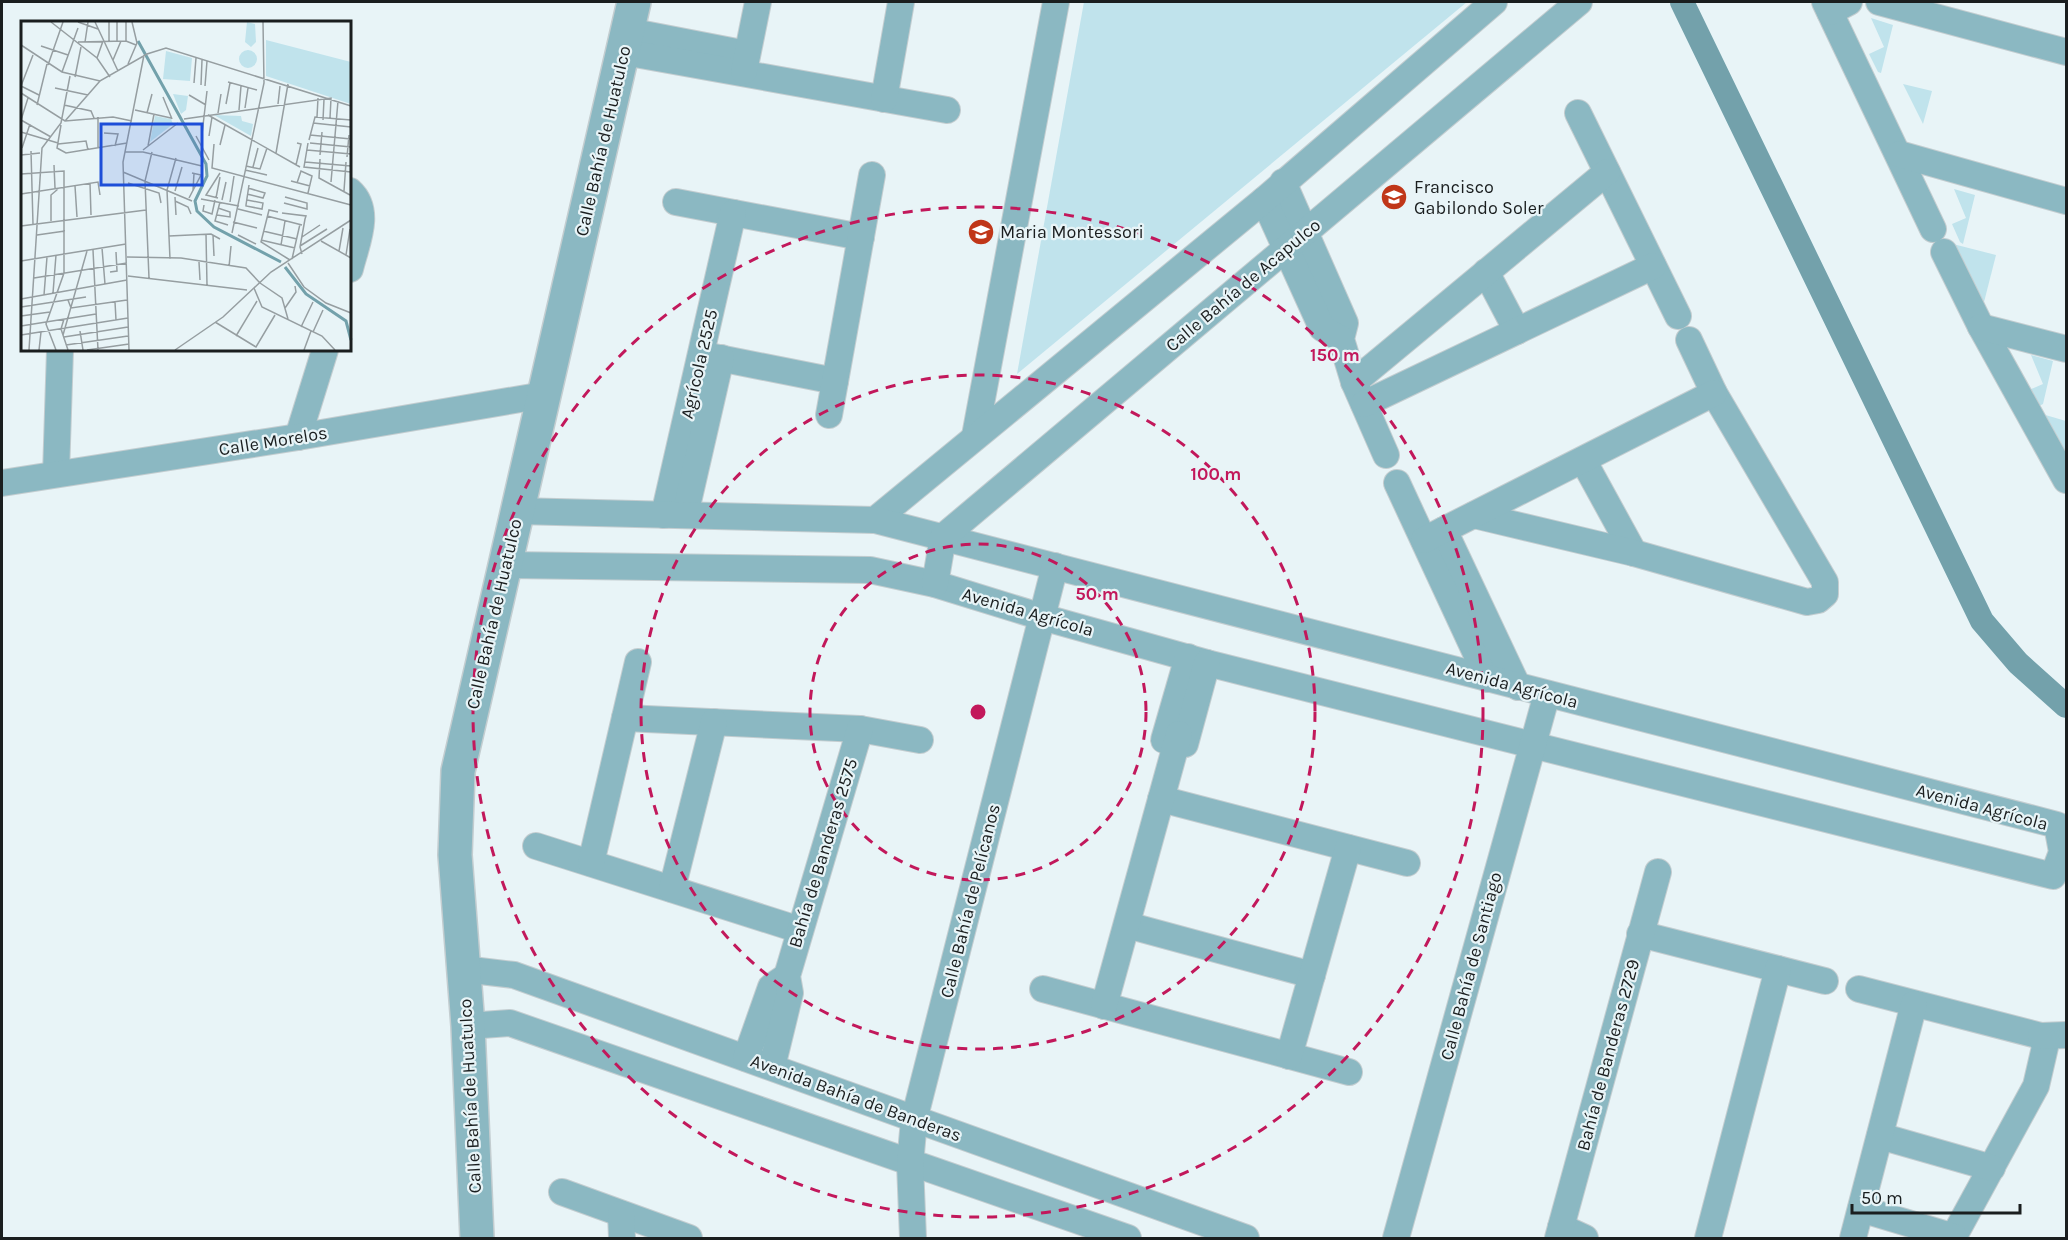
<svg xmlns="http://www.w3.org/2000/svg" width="2068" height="1240" font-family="Karla,sans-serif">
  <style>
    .green { fill: #c0e3ec }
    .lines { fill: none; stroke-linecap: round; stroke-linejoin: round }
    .canal { stroke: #73a1ab; stroke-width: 24 }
    .minor-casing { stroke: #c3cdd0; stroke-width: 28 }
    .tertiary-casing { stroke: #c3cdd0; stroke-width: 36 }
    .minor { stroke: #8bb8c2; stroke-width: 26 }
    .tertiary { stroke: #8bb8c2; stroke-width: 33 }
    .ring { fill: none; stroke: #c2185b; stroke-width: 3; stroke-dasharray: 10 8 }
    .labels { text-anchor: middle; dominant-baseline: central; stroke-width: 4.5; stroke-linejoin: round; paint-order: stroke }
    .street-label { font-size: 18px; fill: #1a1e1f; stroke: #e8f4f7 }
    .poi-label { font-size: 18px; fill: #1a1e1f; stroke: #e8f4f7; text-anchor: start }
    .inset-river { fill: none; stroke: #73a1ab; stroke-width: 3 }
    .inset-road { fill: none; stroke: #969ea1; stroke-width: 1.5 }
    .view { fill: #1d4ed8; fill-opacity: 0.15; stroke: #1d4ed8; stroke-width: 3 }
    .inset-edge { fill: none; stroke: #1a1e1f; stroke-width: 3 }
    .centre { fill: #c2185b; stroke: #e8f4f7; stroke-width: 3 }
    .ring-label { font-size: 18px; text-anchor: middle; font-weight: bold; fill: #c2185b; stroke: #e8f4f7; stroke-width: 4.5; stroke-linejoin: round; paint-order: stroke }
  </style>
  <rect width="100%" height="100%" fill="#e8f4f7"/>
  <!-- green -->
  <g class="green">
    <polygon points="1084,2 1467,2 1017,374"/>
    <polygon points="1871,18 1893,25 1881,73 1878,72 1869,54 1884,47"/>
    <polygon points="1903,84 1932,91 1923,124"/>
    <polygon points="1954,189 1975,195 1963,244 1960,242 1952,224 1966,218"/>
    <polygon points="1953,244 1996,255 1983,306"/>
    <polygon points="2031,355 2053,361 2043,404 2037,407 2029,390 2043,384"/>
    <polygon points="2042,414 2066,421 2066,457"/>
  </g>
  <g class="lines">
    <!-- canal -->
    <polyline class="canal" points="1682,2 1982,621 2018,663 2066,706"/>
    <defs>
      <g id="minor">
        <polyline points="1825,2 1933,229"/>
        <polyline points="1879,2 2066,52"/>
        <polyline points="1830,12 1849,2"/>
        <polyline points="628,31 747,54"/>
        <polyline points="624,52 947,110"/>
        <polyline points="744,71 758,2"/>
        <polyline points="884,99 901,2"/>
        <polyline points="1578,113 1678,316"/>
        <polyline points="1899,154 2066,201"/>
        <polyline points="1283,182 1345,323 1341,339 1354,382 1386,455"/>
        <path d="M350,191C372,211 356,244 350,269"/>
        <polyline points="1264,200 1322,328 1341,339"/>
        <polyline points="676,202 861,237"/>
        <polyline points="1944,252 1981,327 2066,480"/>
        <polyline points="1486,272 1517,331"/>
        <polyline points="1981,327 2066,349"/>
        <polyline points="704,355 835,381"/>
        <polyline points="1354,382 1607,172"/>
        <polyline points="1364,404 1653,266"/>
        <polyline points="829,415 872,175"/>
        <polyline points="975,436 1056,2"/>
        <polyline points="298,437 325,350"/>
        <polyline points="1583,460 1634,553"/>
        <polyline points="56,474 60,350"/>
        <polyline points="2,483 298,437 544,395"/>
        <polyline points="1397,483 1488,679"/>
        <polyline points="664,515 733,213"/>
        <polyline points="685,515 721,358"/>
        <polyline points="1474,515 1634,553 1807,602 1818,600 1825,594 1825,582 1714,393 1689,340"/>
        <polyline points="875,520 1264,200 1494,2"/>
        <polyline points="1444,530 1518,687"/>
        <polyline points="1424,540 1714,393"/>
        <polyline points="504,565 870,570 935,584 1042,617 1207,663 2053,876 2062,852 2057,825 875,520 517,511"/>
        <polyline points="935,584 943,537 1579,2"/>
        <polyline points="625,718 860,729 920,740"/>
        <polyline points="1175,735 1164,740 1188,657"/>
        <polyline points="1181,737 1185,744 1207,663"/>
        <polyline points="1161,799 1407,863"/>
        <polyline points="536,846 800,930"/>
        <polyline points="591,863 638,662"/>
        <polyline points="672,889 714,722"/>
        <polyline points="1127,925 1312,975"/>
        <polyline points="1640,934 1825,981"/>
        <polyline points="463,969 514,975 1246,1238"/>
        <polyline points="1043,989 1349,1072"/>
        <polyline points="1859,989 2041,1036 2045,1047 2036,1086 1953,1238"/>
        <polyline points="1104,1006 1179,734"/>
        <polyline points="468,1026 510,1023 1128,1238"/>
        <polyline points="2041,1036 2066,1035"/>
        <polyline points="1289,1056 1348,848"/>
        <polyline points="746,1058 771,987 787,976"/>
        <polyline points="772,1067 790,993 787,976 860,729"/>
        <polyline points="1880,1136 1992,1168"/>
        <polyline points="562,1192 689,1238"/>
        <polyline points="1861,1209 1954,1237"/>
        <polyline points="621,1214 622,1238"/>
        <polyline points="1561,1227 1585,1238"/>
        <polyline points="913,1238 910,1164 914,1120 1055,566"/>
        <polyline points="1396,1238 1547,694"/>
        <polyline points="1558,1238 1658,872"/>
        <polyline points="1708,1238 1778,969"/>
        <polyline points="1853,1238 1914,1004"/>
      </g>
      <polyline id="tertiary" points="477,1238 468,1026 455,855 458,771 634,2"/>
    </defs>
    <!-- minor casing -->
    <use href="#minor" class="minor-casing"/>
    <!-- tertiary casing -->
    <use href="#tertiary" class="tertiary-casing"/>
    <!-- minor -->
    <use href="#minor" class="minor"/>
    <!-- tertiary -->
    <use href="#tertiary" class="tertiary"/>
  </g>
  <!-- distance rings -->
  <g class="ring">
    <circle cx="978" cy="712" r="168"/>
    <circle cx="978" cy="712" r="337"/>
    <circle cx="978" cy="712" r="505"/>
  </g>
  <!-- icons -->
  <defs>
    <symbol id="school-disc" viewBox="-11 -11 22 22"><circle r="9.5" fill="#c03618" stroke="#e8f4f7"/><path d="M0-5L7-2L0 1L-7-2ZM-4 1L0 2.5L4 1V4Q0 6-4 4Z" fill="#fff"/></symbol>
  </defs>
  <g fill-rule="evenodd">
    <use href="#school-disc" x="1379" y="182" width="30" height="30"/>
    <use href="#school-disc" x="966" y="217" width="30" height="30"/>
  </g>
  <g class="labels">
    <!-- street labels -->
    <g class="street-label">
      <text transform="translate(603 141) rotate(-77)">Calle Bahía de Huatulco</text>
      <text transform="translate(1243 285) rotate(-40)">Calle Bahía de Acapulco</text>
      <text transform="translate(699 364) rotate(-77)">Agrícola 2525</text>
      <text transform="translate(273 441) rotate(-9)">Calle Morelos</text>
      <text transform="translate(1028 612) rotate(16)">Avenida Agrícola</text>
      <text transform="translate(494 614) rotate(-77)">Calle Bahía de Huatulco</text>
      <text transform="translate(1512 685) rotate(15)">Avenida Agrícola</text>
      <text transform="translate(1982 807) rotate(15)">Avenida Agrícola</text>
      <text transform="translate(823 853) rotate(-73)">Bahía de Banderas 2575</text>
      <text transform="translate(970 901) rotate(-76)">Calle Bahía de Pelícanos</text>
      <text transform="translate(1471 966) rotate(-75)">Calle Bahía de Santiago</text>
      <text transform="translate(1608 1055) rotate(-75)">Bahía de Banderas 2729</text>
      <text transform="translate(470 1096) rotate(-93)">Calle Bahía de Huatulco</text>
      <text transform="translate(856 1098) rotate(20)">Avenida Bahía de Banderas</text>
    </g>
    <!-- poi labels -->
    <g class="poi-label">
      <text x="1414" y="187">Francisco<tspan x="1414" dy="21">Gabilondo Soler</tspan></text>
      <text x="1000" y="232">Maria Montessori</text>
    </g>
  </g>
  <!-- overview -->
  <g transform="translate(21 21)">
    <rect width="330" height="330" fill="#e8f4f7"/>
    <path d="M226,1L234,3L235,21L230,26L224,21ZM245,19L330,41V83L245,55ZM218 38a9 9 0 1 1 18 0a9 9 0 1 1-18 0ZM145,30L171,37L169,60L142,58ZM152,73L167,75L165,89L160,93ZM193,94L220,95L221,100L232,103L230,115ZM134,95L150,98L152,103L129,121Z" fill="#c0e3ec"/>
    <path class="inset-river" d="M117,20L185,143L186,155L174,180L176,190L193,206L260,241M264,246L285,273L325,300L330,319"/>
    <path class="inset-road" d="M30,1L76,37L89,56M57,1L77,8M74,1L97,50M88,1V20M96,1V20M105,1V20M57,21L105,20L115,24M64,21L67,1M0,24L41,51L79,60L126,33L145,27L330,85M20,25L47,34M76,37L82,20M92,39L100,20M107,43L116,22L111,1M27,44L42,1M41,51L57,7M54,56L60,26M207,61L236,69M173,62L175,37M180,64L181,39M0,65L12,34M0,65L18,74M184,65L186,40M34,67L67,74M0,72L44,100L92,96L111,100M168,74L185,84M142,76L151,98M205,83L209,62M257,83L259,65M16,84L26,43M43,84L70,90L73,97M224,87L227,67M114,89L150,97M218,89L220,65M126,92L131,73M197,92L200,73M187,94L279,146M77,96V127M296,96L297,77M163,98L310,77L309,97M0,99L30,116M0,99L7,77M302,99L303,78M44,100L79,60M292,102L330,106M40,104L36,127L45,132L106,122M0,111L37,122M83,112L97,113L94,125M181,113L186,70M289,114L330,118M175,115L188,139M188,115L191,96M288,119L294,96L330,99M287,122L283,146L330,151M289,122L330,126M37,123L65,120L67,129M193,123L191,147L330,184M199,124L204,104M127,125L133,93M1,127L9,103M122,129L157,102M286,129L330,133M10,130L12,203M104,131H122L181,145M255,132L267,63M0,134L19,132M299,134L301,111M326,136L328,114M299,138L298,157L329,174M284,141L330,145M33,144L34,167M275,144L280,123L276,122M225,145L239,148L246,127M232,146L237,127M224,149L246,154M102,151L171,180M0,153L43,150V252L25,303L35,329M270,160L289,165M310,161L317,80M69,162L70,194M107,162L138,172L140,182M276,162L280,150L291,155L287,172M54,165L56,196M154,170L161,146M172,170L173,152M323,170L325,141M0,173L77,161L79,174M226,173L242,177L244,172L227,167M154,176L155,194M168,177L180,154L171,152M195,177L199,156M197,177L185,174L199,152M180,178L218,185M201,179L205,161M226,179L242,182L241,188L225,185V184L228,164M154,180L167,186L170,193M199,181L194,200L207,204M209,181L213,155M263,182L286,188V182L264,176M183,184L182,190L191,193L194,179M217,188L241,194M257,191L248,189L240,221L269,239M261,192L285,195L284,198M196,194L209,196V191L197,187M246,195L281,204M30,200V174L37,168M212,201L236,207M0,205L125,189M242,210L276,218M211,212L243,62L242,1M185,213L186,264M16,214L44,210M192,214L193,235M217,214L235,223M148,215L190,213L199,218M281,216L299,204M240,219L274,227M300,220L330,237M260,224L264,200M279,225L306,208M81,227L84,263M72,229L77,329M318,230L322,207M281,233L279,226L284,198M325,234L329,208M106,236L160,237L225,247L239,262M149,238L146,169L155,137M271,238L279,203M0,240L105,223M178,241L179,259M267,242L283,266L305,282L330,292M208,246L210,225M89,251L96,250L95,231M107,255L226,269M13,257L106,242M128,257L124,160L131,131M239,262L261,277L267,298M233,267L241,286L301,315L314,329M32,272L35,234M23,274L26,236M0,278L106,259M47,279L50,287L106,279M94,281L95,299M0,286L65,276M264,287L275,271L274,265M0,295L29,291M43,298L40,308L47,329M194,301L235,326L254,294M0,305L75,293M280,306L292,281M59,310L62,329M292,311L302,289M0,314L107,297M42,314L66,230M215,315L236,280M43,316L107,306M45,324L107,315M8,329L21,127L40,102L49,55M18,329L20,311M66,329L108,323M108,329L102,141L123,34M154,329L202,296L250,251L330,199M283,329L290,310"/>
    <path class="view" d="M80,103H181V164H80Z"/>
    <rect width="330" height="330" class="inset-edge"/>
  </g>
  <circle cx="978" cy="712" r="9" class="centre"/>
  <g class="ring-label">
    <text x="1335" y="361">150 m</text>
    <text x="1216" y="480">100 m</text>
    <text x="1097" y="600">50 m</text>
  </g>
  <!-- border -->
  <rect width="2068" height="1240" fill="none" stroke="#1a1e1f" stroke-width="6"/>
  <!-- scale -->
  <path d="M1852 1204v9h168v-9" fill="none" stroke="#1a1e1f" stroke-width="3"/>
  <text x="1861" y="1204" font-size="18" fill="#1a1e1f" stroke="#e8f4f7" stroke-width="4.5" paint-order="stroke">50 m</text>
</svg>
